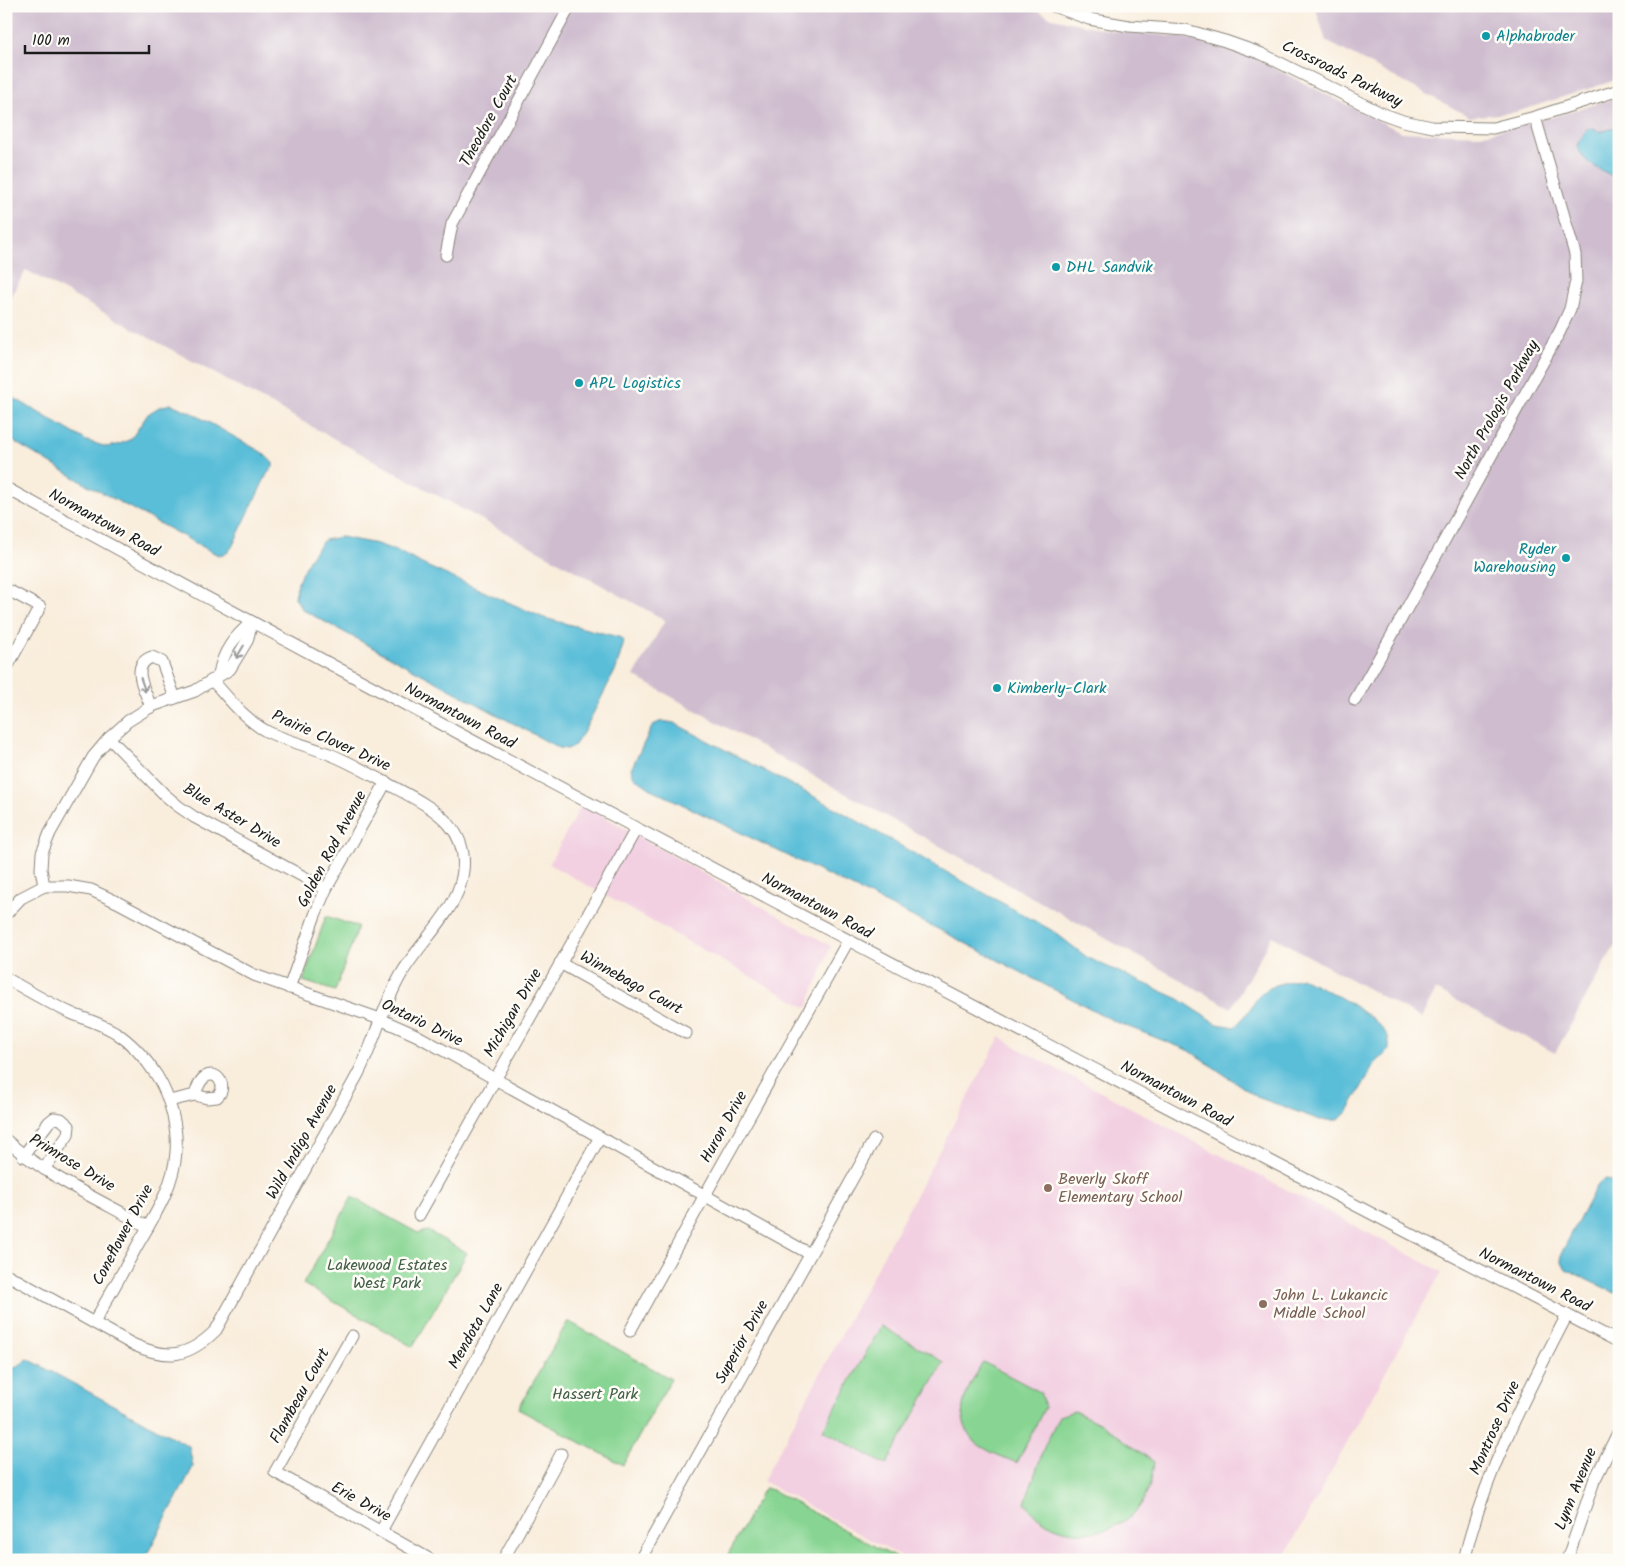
<svg xmlns="http://www.w3.org/2000/svg" width="1625" height="1566" font-family="Kalam,sans-serif">
  <style>
    .built { fill: #f2cfe1 }
    .industrial { fill: #cfbdcf }
    .green { fill: #88d593; stroke: #527858 }
    .water { fill: #5abed8; stroke: #3b6d7a }
    .lines { fill: none; stroke-linecap: round; stroke-linejoin: round }
    .minor-casing { stroke: #8a847c; stroke-width: 13 }
    .minor { stroke: #fff; stroke-width: 11 }
    .oneway { stroke: #999 }
    .culture-dot { fill: #0f9aa8; stroke: #fdfcf7; stroke-width: 2 }
    .education-dot { fill: #8d6e63; stroke: #fdfcf7; stroke-width: 2 }
    .labels { text-anchor: middle; dominant-baseline: central; stroke-width: 5; stroke-linejoin: round; paint-order: stroke }
    .culture-label { font-size: 16px; fill: #0d838f; stroke: #fdfcf7; text-anchor: start }
    .street-label { font-size: 16px; fill: #1c1c1c; stroke: #fdfcf7 }
    .education-label { font-size: 16px; fill: #785e54; stroke: #fdfcf7; text-anchor: start }
    .park-label { font-size: 16px; fill: #425d46; stroke: #fdfcf7 }
  </style>
  <rect width="100%" height="100%" fill="#fdfcf7"/>
  <filter id="ink" filterUnits="userSpaceOnUse"><feTurbulence type="fractalNoise" baseFrequency=".02" numOctaves="2"/><feDisplacementMap in="SourceGraphic" scale="10" xChannelSelector="R" yChannelSelector="G"/><feConvolveMatrix kernelMatrix="1 2 1 2 8 2 1 2 1" color-interpolation-filters="sRGB"/></filter>
  <filter id="wash" filterUnits="userSpaceOnUse"><feTurbulence type="fractalNoise" baseFrequency=".0096" numOctaves="4" result="noise"/><feDisplacementMap in="SourceGraphic" scale="20" xChannelSelector="R" yChannelSelector="G"/><feGaussianBlur stdDeviation="1.12" result="paint"/><feColorMatrix in="noise" values="0 0 0 0 0 0 0 0 0 0 0 0 0 0 0 0 0 1.4 0 .05"/><feComposite in="paint" operator="in"/></filter>
  <g filter="url(#wash)">
    <rect width="100%" height="100%" fill="#f9eddc"/>
    <!-- built -->
    <g class="built">
      <polygon points="582,804 831,946 807,1008 549,864"/>
      <polygon points="1000,1037 1025,1052 1442,1272 1413,1322 1283,1560 907,1560 763,1481"/>
    </g>
    <!-- industrial -->
    <g class="industrial">
      <polygon points="6,6 1029,6 1052,18 1113,31 1182,37 1252,57 1401,132 1480,135 1549,118 1619,97 1619,938 1555,1053 1436,990 1421,1018 1272,936 1231,1008 634,676 665,620 26,270 6,305"/>
      <polygon points="1315,6 1619,6 1619,79 1516,112 1470,117 1326,41"/>
    </g>
    <!-- green -->
    <g class="green">
      <polygon points="326,916 358,927 335,991 303,981"/>
      <polygon points="352,1197 418,1233 428,1231 467,1253 413,1347 303,1284"/>
      <polygon points="568,1321 671,1379 623,1465 518,1409"/>
      <polygon points="881,1326 944,1362 886,1465 823,1430"/>
      <path d="M983,1362L1040,1392L1045,1407L1017,1463C1006,1458 993,1454 982,1447C975,1443 970,1437 967,1430C954,1406 972,1383 983,1362Z"/>
      <path d="M1074,1411L1105,1426L1154,1462C1152,1477 1150,1489 1142,1503C1121,1536 1072,1541 1042,1520C1035,1516 1030,1509 1025,1503L1045,1445L1059,1416Z"/>
      <polygon points="766,1488 772,1490 900,1560 725,1560 761,1493"/>
    </g>
    <!-- water -->
    <g class="water">
      <path d="M1619,126V179C1602,170 1583,165 1577,145L1587,129L1591,128C1599,135 1610,129 1619,126Z"/>
      <polygon points="6,396 14,398 87,441 107,447 120,444 131,439 148,414 159,407 171,404 192,413 263,453 273,463 273,467 267,474 232,547 227,553 218,555 84,483 6,437"/>
      <path d="M341,537L377,544L399,552L424,565L544,618L622,638L624,642L616,669L583,733L574,746L568,749L559,748L303,610L295,598C297,575 309,558 324,540Z"/>
      <path d="M662,721L674,723L828,804L955,877L1053,931L1088,958L1179,999L1217,1024L1235,1027L1246,1015L1260,994L1275,985L1302,978C1327,991 1373,1011 1387,1035C1390,1039 1389,1046 1389,1050L1374,1065L1348,1111L1339,1120H1320L1257,1097L1190,1051L1116,1022L944,932L651,789L634,777L631,769L653,725Z"/>
      <polygon points="1608,1179 1619,1187 1619,1295 1566,1269 1561,1260 1563,1250 1595,1189 1602,1180"/>
      <polygon points="28,1359 189,1446 193,1467 144,1560 6,1560 6,1368 15,1368"/>
    </g>
  </g>
  <g filter="url(#ink)">
    <g class="lines">
      <defs>
        <g id="minor">
          <polyline points="1053,6 1089,19 1129,26 1186,30 1225,41 1262,54 1381,113 1403,121 1432,127 1493,128 1535,117 1619,90"/>
          <polyline points="446,255 452,224 570,6"/>
          <path d="M6,488C118,550 232,611 345,672C767,900 1193,1121 1619,1342"/>
          <polyline points="6,589 40,607 6,669"/>
          <path d="M219,674C223,651 234,637 252,622"/>
          <polyline points="1355,700 1391,637 1560,331 1570,309 1576,281 1575,254 1535,117"/>
          <path d="M151,707C145,690 129,665 152,657L162,662L175,698"/>
          <polyline points="109,738 165,795 178,806 194,817 326,889"/>
          <polyline points="44,886 41,869 42,853 50,833 93,757 109,738 128,721 152,706 195,691 230,669 247,641 252,622"/>
          <polyline points="6,914 21,898 44,886 68,886 91,890 117,902 254,975 380,1019 416,1035 810,1254"/>
          <polyline points="560,963 686,1033"/>
          <path d="M6,978C28,991 50,1004 73,1014C88,1020 102,1024 115,1032C132,1043 146,1059 157,1076C170,1097 178,1127 176,1152C174,1187 153,1218 137,1246C123,1272 108,1297 94,1323"/>
          <polyline points="289,988 315,915 326,889 386,782"/>
          <path d="M169,1101L195,1095L207,1098L217,1097C229,1086 216,1069 205,1077C199,1081 197,1089 195,1095"/>
          <path d="M6,1140C47,1177 100,1200 148,1227"/>
          <polyline points="23,1156 49,1122 54,1118 61,1119 69,1126 68,1135 44,1169"/>
          <polyline points="419,1215 636,829"/>
          <path d="M6,1274L132,1344C167,1360 188,1358 216,1330L358,1074C375,1041 383,1005 402,973C419,944 450,917 460,885C477,828 431,807 390,785C370,774 350,762 329,754C309,746 287,741 268,732C245,720 230,700 213,681"/>
          <polyline points="630,1331 705,1195 848,941"/>
          <polyline points="352,1336 275,1472 431,1560"/>
          <polyline points="381,1531 600,1137"/>
          <polyline points="503,1560 561,1454"/>
          <polyline points="640,1560 874,1140"/>
          <path d="M1464,1560C1485,1472 1526,1395 1567,1315"/>
          <polyline points="1567,1560 1594,1481 1619,1431"/>
        </g>
      </defs>
      <!-- minor casing -->
      <use href="#minor" class="minor-casing"/>
      <!-- minor -->
      <use href="#minor" class="minor"/>
    </g>
    <!-- one-way arrows -->
    <defs><path id="oneway-shaft" d="M-6 0H5M1.5-3L5.5 0L1.5 3" fill="none" stroke-width="1.6" stroke-linecap="round" stroke-linejoin="round" transform="scale(1.25)"/></defs>
    <g class="oneway">
      <use href="#oneway-shaft" transform="translate(240 652) rotate(121)"/>
      <use href="#oneway-shaft" transform="translate(143 685) rotate(71)"/>
    </g>
  </g>
  <!-- markers -->
  <g class="culture-dot">
    <circle cx="1486" cy="36" r="5"/>
    <circle cx="1056" cy="267" r="5"/>
    <circle cx="579" cy="383" r="5"/>
    <circle cx="1566" cy="558" r="5"/>
    <circle cx="997" cy="688" r="5"/>
  </g>
  <g class="education-dot">
    <circle cx="1048" cy="1188" r="5"/>
    <circle cx="1263" cy="1304" r="5"/>
  </g>
  <g class="labels">
    <!-- culture labels -->
    <g class="culture-label">
      <text x="1496" y="36">Alphabroder</text>
      <text x="1066" y="267">DHL Sandvik</text>
      <text x="589" y="383">APL Logistics</text>
      <text x="1556" y="549" text-anchor="end">Ryder<tspan x="1556" dy="18">Warehousing</tspan></text>
      <text x="1007" y="688">Kimberly-Clark</text>
    </g>
    <!-- street labels -->
    <g class="street-label">
      <text transform="translate(1342 74) rotate(26)">Crossroads Parkway</text>
      <text transform="translate(489 121) rotate(-61)">Theodore Court</text>
      <text transform="translate(1497 410) rotate(-61)">North Prologis Parkway</text>
      <text transform="translate(104 523) rotate(29)">Normantown Road</text>
      <text transform="translate(460 716) rotate(28)">Normantown Road</text>
      <text transform="translate(331 741) rotate(24)">Prairie Clover Drive</text>
      <text transform="translate(232 816) rotate(31)">Blue Aster Drive</text>
      <text transform="translate(332 849) rotate(-62)">Golden Rod Avenue</text>
      <text transform="translate(817 906) rotate(28)">Normantown Road</text>
      <text transform="translate(631 983) rotate(29)">Winnebago Court</text>
      <text transform="translate(513 1013) rotate(-60)">Michigan Drive</text>
      <text transform="translate(422 1023) rotate(26)">Ontario Drive</text>
      <text transform="translate(1176 1094) rotate(28)">Normantown Road</text>
      <text transform="translate(724 1127) rotate(-61)">Huron Drive</text>
      <text transform="translate(302 1142) rotate(-61)">Wild Indigo Avenue</text>
      <text transform="translate(72 1163) rotate(31)">Primrose Drive</text>
      <text transform="translate(123 1235) rotate(-62)">Coneflower Drive</text>
      <text transform="translate(1535 1280) rotate(27)">Normantown Road</text>
      <text transform="translate(476 1326) rotate(-61)">Mendota Lane</text>
      <text transform="translate(742 1342) rotate(-61)">Superior Drive</text>
      <text transform="translate(300 1396) rotate(-61)">Flambeau Court</text>
      <text transform="translate(1495 1428) rotate(-66)">Montrose Drive</text>
      <text transform="translate(1576 1489) rotate(-68)">Lynn Avenue</text>
      <text transform="translate(361 1502) rotate(29)">Erie Drive</text>
    </g>
    <!-- education labels -->
    <g class="education-label">
      <text x="1058" y="1179">Beverly Skoff<tspan x="1058" dy="18">Elementary School</tspan></text>
      <text x="1273" y="1295">John L. Lukancic<tspan x="1273" dy="18">Middle School</tspan></text>
    </g>
    <!-- park labels -->
    <g class="park-label">
      <text x="387" y="1265">Lakewood Estates<tspan x="387" dy="18">West Park</tspan></text>
      <text x="595" y="1394">Hassert Park</text>
    </g>
  </g>
  <!-- margin -->
  <rect width="1625" height="1566" fill="none" stroke="#fdfcf7" stroke-width="25"/>
  <!-- scale -->
  <path d="M25 45v8h124v-8" fill="none" stroke="#1c1c1c" stroke-width="2.5"/>
  <text x="32" y="45" font-size="15" fill="#1c1c1c" stroke="#fdfcf7" stroke-width="4" paint-order="stroke">100 m</text>
</svg>
